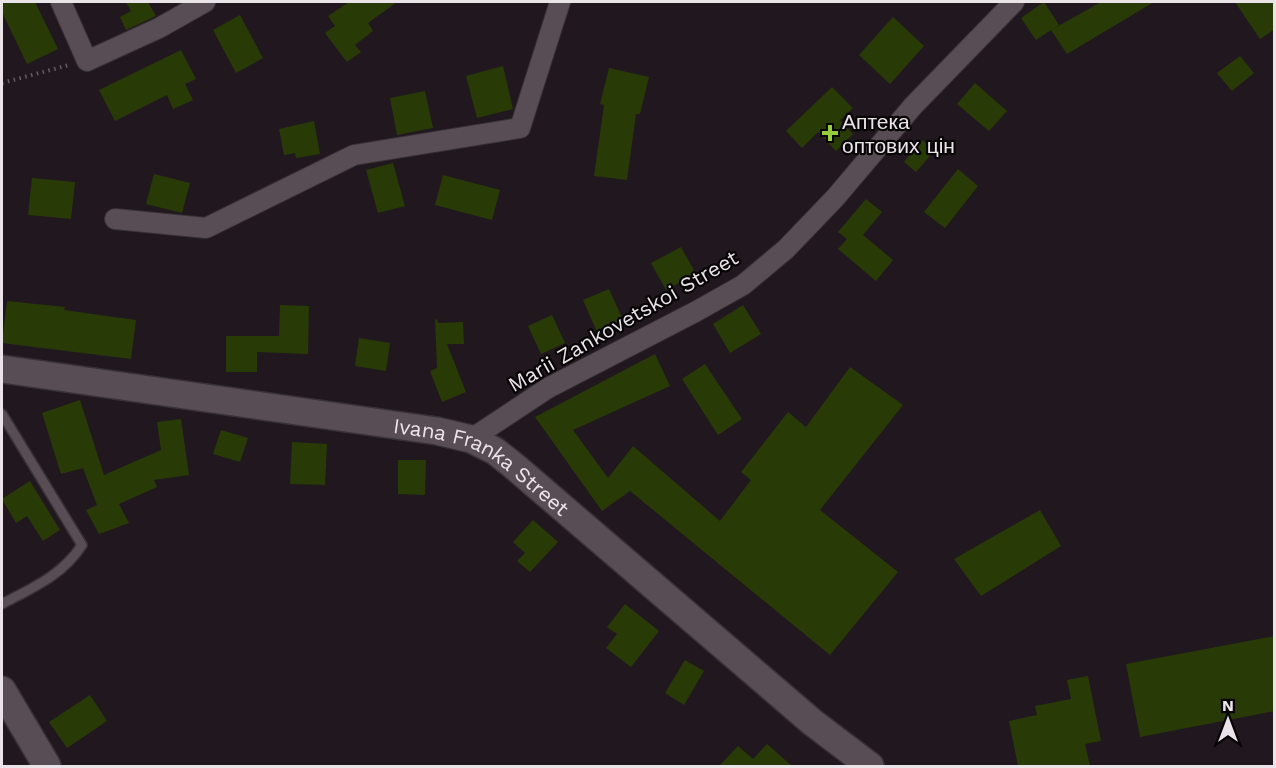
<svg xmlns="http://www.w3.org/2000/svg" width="1276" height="768" font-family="'Work Sans',sans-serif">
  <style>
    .building { fill: #283b07 }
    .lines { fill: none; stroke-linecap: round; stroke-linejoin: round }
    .lane-casing { stroke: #373135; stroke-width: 12 }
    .street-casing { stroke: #373135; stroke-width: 22 }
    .secondary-casing { stroke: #373135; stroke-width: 30 }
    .path { stroke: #665d63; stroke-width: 4; stroke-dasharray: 1.5 4.5; stroke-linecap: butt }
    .lane { stroke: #594d55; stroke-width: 9 }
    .street { stroke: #594d55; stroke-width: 20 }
    .secondary { stroke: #594d55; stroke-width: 27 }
    .poi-dot { fill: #95cc3b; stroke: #080507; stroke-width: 2 }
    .labels { text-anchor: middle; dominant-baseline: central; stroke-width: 4.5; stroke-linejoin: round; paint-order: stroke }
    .poi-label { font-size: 21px; fill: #eae3e7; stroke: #080507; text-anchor: start }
    .street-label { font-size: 21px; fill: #eae3e7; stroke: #080507 }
  </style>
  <rect width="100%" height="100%" fill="#21171e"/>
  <!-- building -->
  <g class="building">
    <polygon points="2,2 35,2 58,49 27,64 2,12"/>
    <polygon points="126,2 148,2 156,16 126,30 120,17 131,11"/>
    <polygon points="349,2 397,2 368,23 373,31 355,45 361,52 347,62 325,33 335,26 328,16"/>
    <polygon points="1044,2 1059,25 1053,29 1101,2 1154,2 1067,54 1051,30 1036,40 1021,18"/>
    <polygon points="1235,2 1275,2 1275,29 1260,39"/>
    <polygon points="240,15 263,58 236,73 213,30"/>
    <polygon points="893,17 924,46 890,84 859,55"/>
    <polygon points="181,50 196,79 185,84 193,100 173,109 167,95 115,121 99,90"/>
    <polygon points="1240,56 1254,73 1232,91 1217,73"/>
    <polygon points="503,66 513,109 477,118 466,76"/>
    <polygon points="609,68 649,77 640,114 636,114 627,180 594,176 604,105 600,104"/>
    <polygon points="975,83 1007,111 989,131 957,104"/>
    <polygon points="832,87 853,108 840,120 853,134 836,151 818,132 802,148 786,131"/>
    <polygon points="425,91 433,128 397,135 390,98"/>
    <polygon points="314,121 320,154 296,158 295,153 284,155 279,129"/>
    <polygon points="922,140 935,150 916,172 904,162"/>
    <polygon points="393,163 405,206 378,213 366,170"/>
    <polygon points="958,169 978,186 945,228 924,212"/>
    <polygon points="154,174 190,183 182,213 146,204"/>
    <polygon points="443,175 500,190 492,220 435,205"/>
    <polygon points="32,178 75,182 71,219 28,215"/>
    <polygon points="866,199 882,212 863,235 893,260 876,281 838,249 847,239 838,232"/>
    <polygon points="681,247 696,274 666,290 651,263"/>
    <polygon points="609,289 623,320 597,332 583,300"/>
    <polygon points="7,301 65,307 64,310 136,320 131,359 2,343"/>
    <polygon points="280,305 309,306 308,354 257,352 257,372 226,372 226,336 279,336"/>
    <polygon points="743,305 761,334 730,353 713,324"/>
    <polygon points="552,315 565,343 541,354 528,326"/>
    <polygon points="437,319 438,323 463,322 464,344 447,344 466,392 442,402 430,371 437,368 435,320"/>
    <polygon points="359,338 390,343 386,371 355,366"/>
    <polygon points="655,354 670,386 573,430 608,478 633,446 720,521 751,480 741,472 788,412 806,427 850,367 903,405 820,510 898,572 830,655 630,491 602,511 535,417"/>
    <polygon points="705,364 742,419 718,435 682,379"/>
    <polygon points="80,400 104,475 161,450 157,422 181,419 189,475 154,480 157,487 119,504 129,523 99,534 86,510 97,505 83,468 61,474 42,413"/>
    <polygon points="221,430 248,438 240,462 213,454"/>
    <polygon points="292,442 327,444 325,485 290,484"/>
    <polygon points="398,460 426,460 425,495 398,494"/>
    <polygon points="30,481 60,530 43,541 27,516 16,523 2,499"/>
    <polygon points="1040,510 1061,546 981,596 954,559"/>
    <polygon points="533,520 558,542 530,572 517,561 525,553 513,542"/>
    <polygon points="625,604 659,631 631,667 606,648 617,634 607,627"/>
    <polygon points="1275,636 1275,711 1140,737 1126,664"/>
    <polygon points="685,660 704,671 684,705 665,693"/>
    <polygon points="1088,676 1101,741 1085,744 1090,766 1018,766 1009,721 1037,715 1035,706 1071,699 1067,680"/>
    <polygon points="90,695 107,721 67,748 49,722"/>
    <polygon points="767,744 792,766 719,766 738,746 753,759"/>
  </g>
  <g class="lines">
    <defs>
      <path id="lane" d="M2,414L82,545C63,575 32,588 2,604"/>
      <g id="street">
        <polyline points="61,2 87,61 159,28 205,2"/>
        <polyline points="115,219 206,228 354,155 520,128 560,2"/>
        <polyline points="471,439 548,388 695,312 743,285 786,249 835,198 913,106 1014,2"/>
      </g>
      <g id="secondary">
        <path id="s1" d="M2,369L437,431L471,439L495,451L514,466L812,722L870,766"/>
        <polyline points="2,690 47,766"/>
      </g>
    </defs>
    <!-- lane casing -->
    <use href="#lane" class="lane-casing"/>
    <!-- street casing -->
    <use href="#street" class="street-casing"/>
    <!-- secondary casing -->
    <use href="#secondary" class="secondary-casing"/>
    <!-- path -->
    <polyline class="path" points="2,83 69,65"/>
    <!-- lane -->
    <use href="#lane" class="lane"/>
    <!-- street -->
    <use href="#street" class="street"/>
    <!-- secondary -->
    <use href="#secondary" class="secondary"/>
  </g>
  <!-- markers -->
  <path class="poi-dot" d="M827 124h6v6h6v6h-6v6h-6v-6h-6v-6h6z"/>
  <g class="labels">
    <!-- poi labels -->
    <g class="poi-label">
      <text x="842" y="121">Аптека<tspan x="842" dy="24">оптових цін</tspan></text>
    </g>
    <!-- street labels -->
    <g class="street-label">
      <text transform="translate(623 321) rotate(-30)">Marii Zankovetskoi Street</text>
      <text stroke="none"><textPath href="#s1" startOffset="495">Ivana Franka Street</textPath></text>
    </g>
  </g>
  <!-- border -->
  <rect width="1276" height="768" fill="none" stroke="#eae3e7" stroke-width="6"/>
  <!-- north arrow -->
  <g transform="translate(1228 720)" stroke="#080507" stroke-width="4.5" paint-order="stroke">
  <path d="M0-4.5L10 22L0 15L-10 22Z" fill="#eae3e7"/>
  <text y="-9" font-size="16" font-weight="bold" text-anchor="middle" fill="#eae3e7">N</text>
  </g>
</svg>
